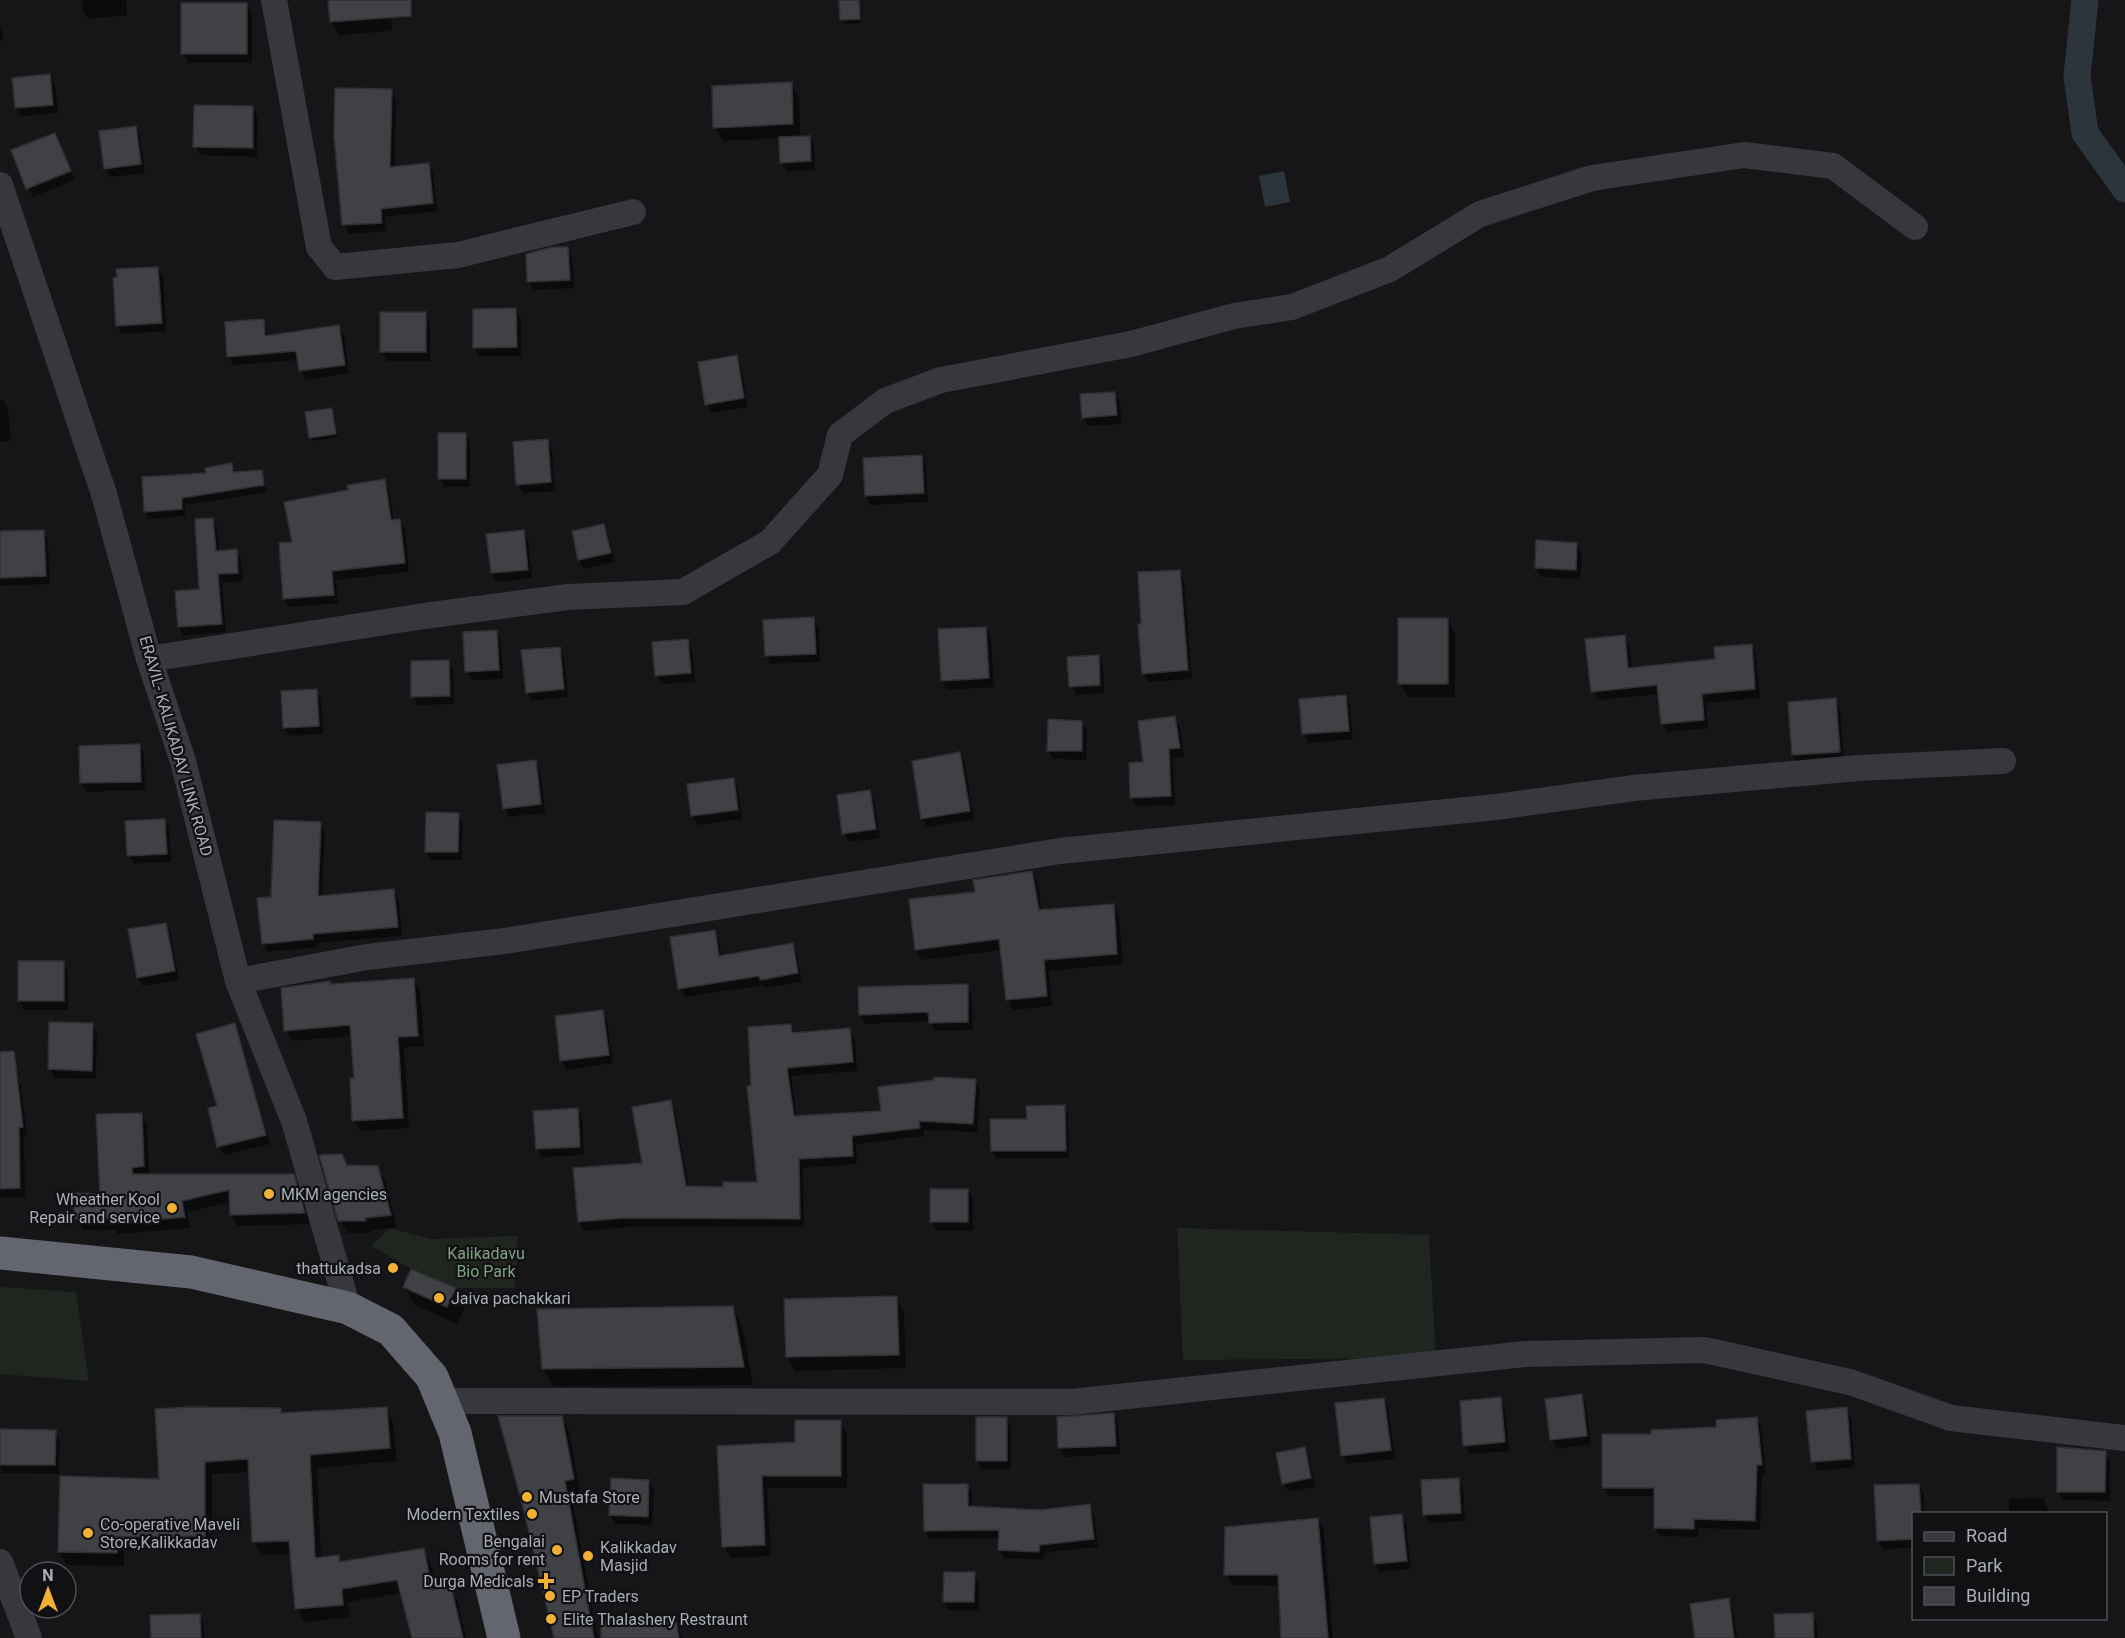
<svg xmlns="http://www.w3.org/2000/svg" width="2125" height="1638" font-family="Roboto,sans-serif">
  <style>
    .green { fill: #1e261f }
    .water { fill: #2c353c }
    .shadow { fill: #0007 }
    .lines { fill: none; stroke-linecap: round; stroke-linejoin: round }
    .canal { stroke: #2c353c; stroke-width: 27 }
    .building { fill: #404145; stroke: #303034; stroke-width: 1.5 }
    .minor { stroke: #37383d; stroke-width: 26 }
    .highway { stroke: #63666e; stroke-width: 33 }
    .poi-dot { fill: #f2b134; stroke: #111113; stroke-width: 2 }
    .labels { text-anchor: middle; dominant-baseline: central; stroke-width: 4.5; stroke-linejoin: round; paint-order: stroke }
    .street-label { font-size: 16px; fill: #a8adb8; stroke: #111113 }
    .poi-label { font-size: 16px; fill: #a8adb8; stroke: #111113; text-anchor: start }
    .park-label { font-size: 16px; fill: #7fa381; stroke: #111113 }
  </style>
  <rect width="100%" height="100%" fill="#161618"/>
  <!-- green -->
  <g class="green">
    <polygon points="389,1228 431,1239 518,1236 515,1288 456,1288 411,1269 372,1246"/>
    <polygon points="1177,1228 1429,1235 1436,1358 1183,1360"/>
    <polygon points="0,1287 76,1292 89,1381 0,1374"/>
  </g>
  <!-- water -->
  <polygon class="water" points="1284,171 1290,202 1265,207 1259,176"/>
  <!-- shadow -->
  <g class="shadow">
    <polygon points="82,0 126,0 127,15 88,19 83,10"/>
    <polygon points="330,0 390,0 392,31 339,35 332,22"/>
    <polygon points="840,0 860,0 861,23 844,24"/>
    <polygon points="247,4 252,13 252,63 188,63 183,54"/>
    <polygon points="0,23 4,39 0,41"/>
    <polygon points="50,76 55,85 58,113 21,116 16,108"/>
    <polygon points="791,84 799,98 800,137 809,137 814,146 815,170 787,171 782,163 781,138 723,141 715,128"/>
    <polygon points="391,91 396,100 395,168 428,164 433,173 437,211 385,217 386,231 349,234 344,225"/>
    <polygon points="253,107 258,116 257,157 200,155 195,146"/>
    <polygon points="135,128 140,136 145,173 110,177 105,168"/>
    <polygon points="54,134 75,180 33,197 28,188"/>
    <polygon points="567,248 572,257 574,288 534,290 528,281"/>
    <polygon points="158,268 163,277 166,331 122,334 117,325"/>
    <polygon points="515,309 521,318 521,356 480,356 475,348"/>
    <polygon points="425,314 430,323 430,361 387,361 382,352"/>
    <polygon points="263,320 269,337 339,327 344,336 349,373 305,380 299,360 233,365 228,356"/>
    <polygon points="736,357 741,366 748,407 712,413 707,404"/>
    <polygon points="1114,393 1120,402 1121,424 1088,426 1083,417"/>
    <polygon points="0,400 3,400 8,408 11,441 0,442"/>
    <polygon points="331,410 338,437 313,441 311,438"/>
    <polygon points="465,434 470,443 470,487 444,487 439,478"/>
    <polygon points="547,441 552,450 555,491 523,493 518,484"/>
    <polygon points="921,457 926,465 928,502 871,505 866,496 865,460"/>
    <polygon points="231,465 236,473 261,472 267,492 185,505 185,516 149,519 145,512 207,475"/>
    <polygon points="384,481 389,490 394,521 399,520 405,529 409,572 336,580 338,603 289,607 284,598 350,491"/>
    <polygon points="212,520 217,528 219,552 236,551 241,560 243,581 222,583 226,632 184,636 179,627 176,592 200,591"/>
    <polygon points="603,526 608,534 615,562 584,569 579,560 573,532"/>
    <polygon points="43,531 48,540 50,584 0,586 0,533"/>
    <polygon points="523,532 528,540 532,578 497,582 492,573 488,535"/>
    <polygon points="1576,544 1582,553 1580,579 1541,577 1536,568"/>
    <polygon points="1179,572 1184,581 1192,679 1148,682 1143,673 1142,625"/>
    <polygon points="813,619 819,628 820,662 771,664 766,656"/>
    <polygon points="1447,619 1455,633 1455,697 1408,697 1400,683"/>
    <polygon points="986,628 991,637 994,687 947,690 942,681 939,631"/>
    <polygon points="496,632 501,640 503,679 472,680 467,671"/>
    <polygon points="1624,636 1629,645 1632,669 1716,660 1751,645 1756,654 1760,698 1706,703 1708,728 1667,732 1662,724 1660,694 1598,700 1593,691"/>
    <polygon points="687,641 692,650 695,682 662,684 657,676"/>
    <polygon points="559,648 564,657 568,697 532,701 527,692"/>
    <polygon points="1098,656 1103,665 1104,693 1076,695 1071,686"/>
    <polygon points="448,662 453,670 454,704 418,705 413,697"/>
    <polygon points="316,691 321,700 323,734 289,736 284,727"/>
    <polygon points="1345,696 1350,705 1353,739 1309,743 1304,734 1301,700"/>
    <polygon points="1835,700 1840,709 1844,760 1798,764 1793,755 1790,703"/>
    <polygon points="1174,718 1180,727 1184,756 1173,758 1175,805 1137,806 1132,798 1145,764"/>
    <polygon points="1081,722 1087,731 1086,760 1053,759 1048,750"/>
    <polygon points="139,746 144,754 145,790 87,792 82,783"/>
    <polygon points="960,754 965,763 974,819 927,827 922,818"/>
    <polygon points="535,761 540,770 545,813 509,817 504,808"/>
    <polygon points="733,779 738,788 742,819 698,825 692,816 688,785"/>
    <polygon points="869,792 874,801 880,838 849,842 844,834"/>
    <polygon points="458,814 463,823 462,860 431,860 426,851"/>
    <polygon points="164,820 169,829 171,862 134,864 129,855"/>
    <polygon points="320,823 325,832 322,897 393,891 399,900 402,936 317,943 317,947 268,952 263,943 272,898"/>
    <polygon points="1032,872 1038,883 1042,911 1113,906 1119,916 1123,964 1049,971 1052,1006 1013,1010 1007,999 1002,950 922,960 916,949"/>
    <polygon points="165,924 170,933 179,980 143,986 138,978"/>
    <polygon points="714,932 719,940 722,957 792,945 797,953 802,982 766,988 764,985 685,997 680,988"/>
    <polygon points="63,963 68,972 68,1010 24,1010 19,1001"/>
    <polygon points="413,979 420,990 424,1046 404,1048 409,1128 360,1131 354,1120 356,1079 353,1036 292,1041 286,1030 330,986"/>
    <polygon points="967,986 972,995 973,1030 935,1031 930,1021 866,1024 861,1015"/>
    <polygon points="602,1012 607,1020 613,1063 567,1070 562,1061 557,1017"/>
    <polygon points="92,1025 97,1033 96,1079 55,1078 50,1069"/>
    <polygon points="234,1025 239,1034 270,1144 224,1155 219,1147 210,1109 219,1107"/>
    <polygon points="790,1025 795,1034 849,1030 855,1039 857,1071 791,1076 797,1117 883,1113 975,1080 980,1089 977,1132 923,1130 924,1136 856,1144 857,1164 803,1168 804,1227 631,1227 584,1231 579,1222 575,1170 644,1164 670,1102 675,1111 689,1188 725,1188 759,1183 753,1087"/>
    <polygon points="16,1076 21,1085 27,1136 24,1136 25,1197 0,1197 0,1079"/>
    <polygon points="1064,1107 1068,1114 1069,1158 996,1158 992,1151 991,1121 1028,1120"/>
    <polygon points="577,1110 582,1119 584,1155 542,1157 537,1148"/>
    <polygon points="141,1114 147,1125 149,1176 293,1176 299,1187 310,1224 238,1226 231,1215 231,1202 187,1212 190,1228 117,1234 115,1230 83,1230 76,1218 101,1195"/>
    <polygon points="342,1156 348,1167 377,1167 385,1180 397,1228 371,1230 372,1233 347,1233 340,1220"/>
    <polygon points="932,1190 968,1190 973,1199 973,1231 937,1231 932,1222"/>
    <polygon points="405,1287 454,1289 465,1308 457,1324 415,1305"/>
    <polygon points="897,1298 904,1312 906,1368 795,1371 787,1357"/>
    <polygon points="732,1307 742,1325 753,1385 554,1387 543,1369"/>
    <polygon points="1581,1396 1586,1405 1591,1444 1557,1449 1552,1440 1547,1400"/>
    <polygon points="1383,1399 1388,1408 1395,1459 1347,1464 1342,1455"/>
    <polygon points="1500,1399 1505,1408 1509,1451 1470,1454 1465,1445"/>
    <polygon points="386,1409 393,1422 397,1461 317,1468 321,1558 338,1557 341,1563 423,1550 431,1563 436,1591 450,1588 458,1601 466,1638 414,1638 402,1593 348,1602 350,1617 304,1622 297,1608 292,1554 261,1555 254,1542 250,1472 212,1474 212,1549 124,1550 124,1566 67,1565 59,1552 161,1481 280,1410 283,1415"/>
    <polygon points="1846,1409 1851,1418 1855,1467 1818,1471 1813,1462"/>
    <polygon points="1113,1414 1118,1423 1120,1454 1065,1457 1060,1448"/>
    <polygon points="561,1418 569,1431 580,1492 571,1494 598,1638 555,1638 524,1502"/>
    <polygon points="1006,1418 1011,1427 1011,1469 982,1469 977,1460"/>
    <polygon points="1756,1418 1761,1427 1766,1473 1762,1474 1760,1530 1698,1528 1698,1537 1660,1536 1655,1528 1656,1496 1609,1496 1604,1488 1652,1436 1718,1428"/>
    <polygon points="840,1422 847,1434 847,1488 767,1488 771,1556 731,1558 724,1546 719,1448 797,1444"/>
    <polygon points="0,1431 55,1432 60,1441 59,1474 2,1473"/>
    <polygon points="1304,1449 1309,1458 1315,1487 1289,1492 1284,1483"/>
    <polygon points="2105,1452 2110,1461 2110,1501 2063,1500 2058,1491"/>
    <polygon points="1458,1479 1463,1488 1465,1521 1429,1523 1424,1514"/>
    <polygon points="649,1481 654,1490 652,1525 616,1524 611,1515"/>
    <polygon points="1919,1485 1924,1494 1924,1514 1914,1514 1914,1548 1883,1549 1878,1540"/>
    <polygon points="967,1486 972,1494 972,1508 1040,1512 1089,1506 1094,1515 1098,1547 1044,1553 1043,1560 1004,1558 999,1549 1000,1539 930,1539 925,1531"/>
    <polygon points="2044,1498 2049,1514 2010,1514 2009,1499"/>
    <polygon points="1401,1516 1406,1524 1411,1569 1380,1572 1375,1563"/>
    <polygon points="1317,1519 1324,1530 1333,1638 1282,1638 1280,1586 1232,1585 1226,1574"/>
    <polygon points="974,1574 979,1583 979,1611 949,1610 944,1601"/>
    <polygon points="1728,1600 1733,1609 1737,1638 1696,1638"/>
    <polygon points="1812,1614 1817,1623 1818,1638 1777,1638"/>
    <polygon points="199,1615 204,1624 204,1638 152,1638"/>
    <polygon points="674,1619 683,1638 605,1638"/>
  </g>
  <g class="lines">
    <!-- canal -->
    <polyline class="canal" points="2085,0 2077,76 2085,133 2125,189"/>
  </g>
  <!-- building -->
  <g class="building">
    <polygon points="328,0 411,0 411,16 330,22"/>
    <polygon points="839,0 859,0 860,19 840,20"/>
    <rect x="181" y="3" width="66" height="51"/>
    <polygon points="50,74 53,105 15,108 12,78"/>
    <polygon points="792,82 793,124 713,128 712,86"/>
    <polygon points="335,88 392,89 390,167 429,163 433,203 381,209 382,223 342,225 334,136"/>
    <polygon points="194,105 253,106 253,148 193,147"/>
    <polygon points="136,126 141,164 104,169 99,131"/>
    <polygon points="55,133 71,171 26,189 11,150"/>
    <polygon points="810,136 811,161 780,163 779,137"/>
    <polygon points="552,247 568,247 570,280 527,282 526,254"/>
    <polygon points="158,267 162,323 116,326 113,278 117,277 116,269"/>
    <polygon points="516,308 517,347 473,348 473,309"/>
    <rect x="380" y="312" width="46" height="40"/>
    <polygon points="264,319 265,336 339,325 345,365 299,371 296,351 227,357 225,322"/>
    <polygon points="737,355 744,398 705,405 698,362"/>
    <polygon points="1115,392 1117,415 1082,418 1080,394"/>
    <polygon points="332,408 336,434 309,438 305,412"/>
    <rect x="438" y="433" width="28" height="46"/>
    <polygon points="548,439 551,482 516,485 513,442"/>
    <polygon points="922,455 924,493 865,496 863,458"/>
    <polygon points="232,463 233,472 262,470 264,485 182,498 182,509 144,512 142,477 206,473 205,468"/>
    <polygon points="385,479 391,520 400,519 405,563 332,571 334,595 283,599 279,543 292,542 284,502 348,490 347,485"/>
    <polygon points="213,518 216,551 237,549 238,573 218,574 222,624 178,627 175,591 199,589 195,519"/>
    <polygon points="604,524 611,553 578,560 572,531"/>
    <polygon points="44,530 46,576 0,578 0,531"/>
    <polygon points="524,530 528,570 491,573 486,534"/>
    <polygon points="1536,540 1577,543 1576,570 1535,568"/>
    <polygon points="1180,570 1188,670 1142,674 1138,624 1141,624 1138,572"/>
    <polygon points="814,617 816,654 765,656 763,620"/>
    <rect x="1398" y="618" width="50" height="66"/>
    <polygon points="986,627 989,678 941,681 938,629"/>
    <polygon points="497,630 499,670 465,672 463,632"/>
    <polygon points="1625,635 1628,668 1715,659 1714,647 1752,644 1755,689 1702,694 1704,720 1661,724 1657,685 1591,692 1585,639"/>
    <polygon points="688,639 691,673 655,676 652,642"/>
    <polygon points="560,647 564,689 526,693 521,650"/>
    <polygon points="1099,655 1100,685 1069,687 1067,657"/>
    <polygon points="449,660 450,696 411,697 411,661"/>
    <polygon points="317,689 319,726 283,728 281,691"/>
    <polygon points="1346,695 1349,731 1302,734 1299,699"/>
    <polygon points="1836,698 1840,752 1792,755 1788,702"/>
    <polygon points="1175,716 1180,748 1169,749 1171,796 1130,798 1129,763 1143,762 1138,721"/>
    <polygon points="1048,719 1082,721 1082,751 1047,751"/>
    <polygon points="140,744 141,782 80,783 79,746"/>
    <polygon points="960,752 970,811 921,819 912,761"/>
    <polygon points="536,760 541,804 503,809 497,765"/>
    <polygon points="734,778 738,810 691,816 687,784"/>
    <polygon points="870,790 876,829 842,834 837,795"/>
    <polygon points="426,812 459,813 458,852 425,852"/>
    <polygon points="165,819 167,854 127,856 125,821"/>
    <polygon points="274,820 321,822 318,896 394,889 398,927 313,934 313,939 262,944 257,898 271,897"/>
    <polygon points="1032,871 1039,910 1114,904 1117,954 1044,960 1047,996 1006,1000 999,939 915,950 909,899 975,892 973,880"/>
    <polygon points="166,923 175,971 137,978 128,929"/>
    <polygon points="715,930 719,956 793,943 798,973 760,980 759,976 678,989 670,937"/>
    <rect x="18" y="961" width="46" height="40"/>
    <polygon points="414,978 418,1036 398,1037 403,1118 352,1121 350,1078 354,1078 350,1025 284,1031 281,988 330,981 330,984"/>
    <polygon points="968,984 968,1022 929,1023 928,1012 859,1015 858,987"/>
    <polygon points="603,1010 609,1055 560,1061 555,1016"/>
    <polygon points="49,1022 93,1023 92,1071 48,1069"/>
    <polygon points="235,1023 266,1135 217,1147 208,1108 217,1106 196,1034"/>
    <polygon points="791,1024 792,1033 850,1028 853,1062 787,1068 794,1116 881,1111 878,1087 934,1080 934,1077 976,1079 973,1124 919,1121 920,1128 852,1136 853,1156 799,1159 800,1219 625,1218 578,1222 573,1168 642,1163 632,1107 671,1100 686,1186 723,1187 723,1182 757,1182 747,1086 751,1086 748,1027"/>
    <polygon points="14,1051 23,1127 19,1128 20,1188 0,1189 0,1052"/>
    <polygon points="1065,1105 1066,1151 991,1151 990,1119 1027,1119 1026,1106"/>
    <polygon points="578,1108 580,1147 536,1149 533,1111"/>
    <polygon points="142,1113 144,1166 132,1168 133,1174 294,1174 305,1213 230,1215 229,1190 182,1201 185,1217 110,1224 109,1219 75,1219 73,1193 100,1194 96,1114"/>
    <polygon points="342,1154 347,1165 378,1166 391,1215 365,1218 366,1221 338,1221 319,1155"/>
    <rect x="930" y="1189" width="38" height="33"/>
    <polygon points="411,1269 456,1288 447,1307 403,1287"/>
    <polygon points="897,1296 899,1355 786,1357 784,1299"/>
    <polygon points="733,1306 744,1367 542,1369 537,1309"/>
    <polygon points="1582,1394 1587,1436 1550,1440 1545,1399"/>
    <polygon points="1501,1397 1505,1442 1463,1446 1460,1401"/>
    <polygon points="1384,1398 1391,1450 1341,1456 1335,1403"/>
    <polygon points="191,1407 281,1408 281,1413 387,1407 390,1448 310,1455 315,1558 339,1555 339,1562 424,1548 432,1590 451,1586 463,1638 412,1638 397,1580 342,1589 343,1605 295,1609 289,1541 252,1542 248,1459 205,1462 205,1536 117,1537 117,1553 58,1552 60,1476 159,1479 155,1409"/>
    <polygon points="1847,1407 1851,1459 1811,1462 1806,1411"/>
    <polygon points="1114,1413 1116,1446 1058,1448 1057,1417"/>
    <polygon points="498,1416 562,1416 574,1479 565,1481 594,1638 554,1638 522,1503"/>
    <rect x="976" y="1417" width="31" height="44"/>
    <polygon points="1757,1417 1762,1465 1757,1465 1755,1521 1694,1519 1694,1529 1654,1528 1654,1488 1602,1488 1602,1434 1651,1434 1651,1430 1716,1427 1716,1420"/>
    <polygon points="795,1420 841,1420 841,1476 762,1476 765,1545 722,1547 717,1446 795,1442"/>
    <polygon points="0,1429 56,1430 55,1465 0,1465"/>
    <polygon points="1305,1447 1311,1478 1282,1484 1276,1453"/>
    <polygon points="2057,1447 2106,1451 2105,1492 2057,1492"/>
    <polygon points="611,1478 649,1480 648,1517 609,1515"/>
    <polygon points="1459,1478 1461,1513 1423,1515 1421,1480"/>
    <polygon points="923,1484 968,1484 968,1506 1040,1510 1090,1504 1094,1539 1040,1545 1039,1552 998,1550 999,1530 924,1531"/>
    <polygon points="1919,1484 1921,1514 1914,1514 1914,1539 1877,1541 1874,1485"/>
    <polygon points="1402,1514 1407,1561 1374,1564 1370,1517"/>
    <polygon points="1318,1518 1328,1638 1281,1638 1278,1575 1224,1575 1225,1527"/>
    <polygon points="944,1572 975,1572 974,1602 943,1602"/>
    <polygon points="1729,1598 1734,1638 1695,1638 1690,1604"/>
    <polygon points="1813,1613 1814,1638 1775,1638 1774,1614"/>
    <polygon points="200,1614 201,1638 151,1638 150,1615"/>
    <polygon points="675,1617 679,1638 601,1638 601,1621"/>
  </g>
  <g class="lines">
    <!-- minor -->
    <g class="minor">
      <polyline points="274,0 319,247 335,267 458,255 633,212"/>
      <polyline points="0,185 104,494 149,659 183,761 238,981 294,1121 348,1308"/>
      <polyline points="149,659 424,616 568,597 683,592 770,542 830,475 840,435 885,401 941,380 1131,344 1234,316 1292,307 1390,269 1480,214 1592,178 1744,155 1833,166 1915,227"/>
      <polyline points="238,981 367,957 505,941 1060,851 1496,807 1634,788 1859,768 2003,761"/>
      <polyline points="444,1401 1071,1402 1526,1354 1704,1350 1850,1382 1951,1418 2125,1438"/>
      <polyline points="0,1562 29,1638"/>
    </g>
    <!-- highway -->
    <polyline class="highway" points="0,1253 191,1272 348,1308 391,1330 432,1377 455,1433 504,1638"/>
  </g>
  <!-- markers -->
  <g class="poi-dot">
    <circle cx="269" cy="1194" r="6"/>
    <circle cx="172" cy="1208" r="6"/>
    <circle cx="393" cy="1268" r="6"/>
    <circle cx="439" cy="1298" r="6"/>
    <circle cx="527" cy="1497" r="6"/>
    <circle cx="532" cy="1514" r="6"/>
    <circle cx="88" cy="1533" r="6"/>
    <circle cx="557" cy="1550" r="6"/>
    <circle cx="588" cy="1556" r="6"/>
    <path d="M543 1572h6v6h6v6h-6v6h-6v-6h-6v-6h6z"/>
    <circle cx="550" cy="1596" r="6"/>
    <circle cx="551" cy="1619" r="6"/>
  </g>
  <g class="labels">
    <!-- street labels -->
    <g class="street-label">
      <text transform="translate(176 746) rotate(74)">ERAVIL- KALIKADAV LINK ROAD</text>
    </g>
    <!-- poi labels -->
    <g class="poi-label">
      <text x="281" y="1194">MKM agencies</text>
      <text x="160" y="1199" text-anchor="end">Wheather Kool<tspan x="160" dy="18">Repair and service</tspan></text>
      <text x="381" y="1268" text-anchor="end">thattukadsa</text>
      <text x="451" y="1298">Jaiva pachakkari</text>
      <text x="539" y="1497">Mustafa Store</text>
      <text x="520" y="1514" text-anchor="end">Modern Textiles</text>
      <text x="100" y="1524">Co-operative Maveli<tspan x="100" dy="18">Store,Kalikkadav</tspan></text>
      <text x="545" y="1541" text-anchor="end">Bengalai<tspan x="545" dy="18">Rooms for rent</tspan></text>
      <text x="600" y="1547">Kalikkadav<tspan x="600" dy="18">Masjid</tspan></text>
      <text x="534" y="1581" text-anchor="end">Durga Medicals</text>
      <text x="562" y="1596">EP Traders</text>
      <text x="563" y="1619">Elite Thalashery Restraunt</text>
    </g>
    <!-- park labels -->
    <g class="park-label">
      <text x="486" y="1253">Kalikadavu<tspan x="486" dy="18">Bio Park</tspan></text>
    </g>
  </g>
  <!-- legend -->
  <rect x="1912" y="1512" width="195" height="108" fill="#111113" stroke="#4d4f55" stroke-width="1.5"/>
  <rect x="1924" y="1532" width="30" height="9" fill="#37383d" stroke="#4d4f55" stroke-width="1.5"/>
  <text x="1966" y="1542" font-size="18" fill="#a8adb8">Road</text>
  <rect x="1924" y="1557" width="30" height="18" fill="#1e261f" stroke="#4d4f55" stroke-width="1.5"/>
  <text x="1966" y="1572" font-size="18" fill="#a8adb8">Park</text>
  <rect x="1924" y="1587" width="30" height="18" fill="#404145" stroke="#4d4f55" stroke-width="1.5"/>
  <text x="1966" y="1602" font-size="18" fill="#a8adb8">Building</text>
  <!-- north arrow -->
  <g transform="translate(48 1590)"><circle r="28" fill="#111113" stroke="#4d4f55" stroke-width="1.5"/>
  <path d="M0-4.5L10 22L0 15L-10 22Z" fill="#f2b134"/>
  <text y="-9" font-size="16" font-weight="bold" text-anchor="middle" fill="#a8adb8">N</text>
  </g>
</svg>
